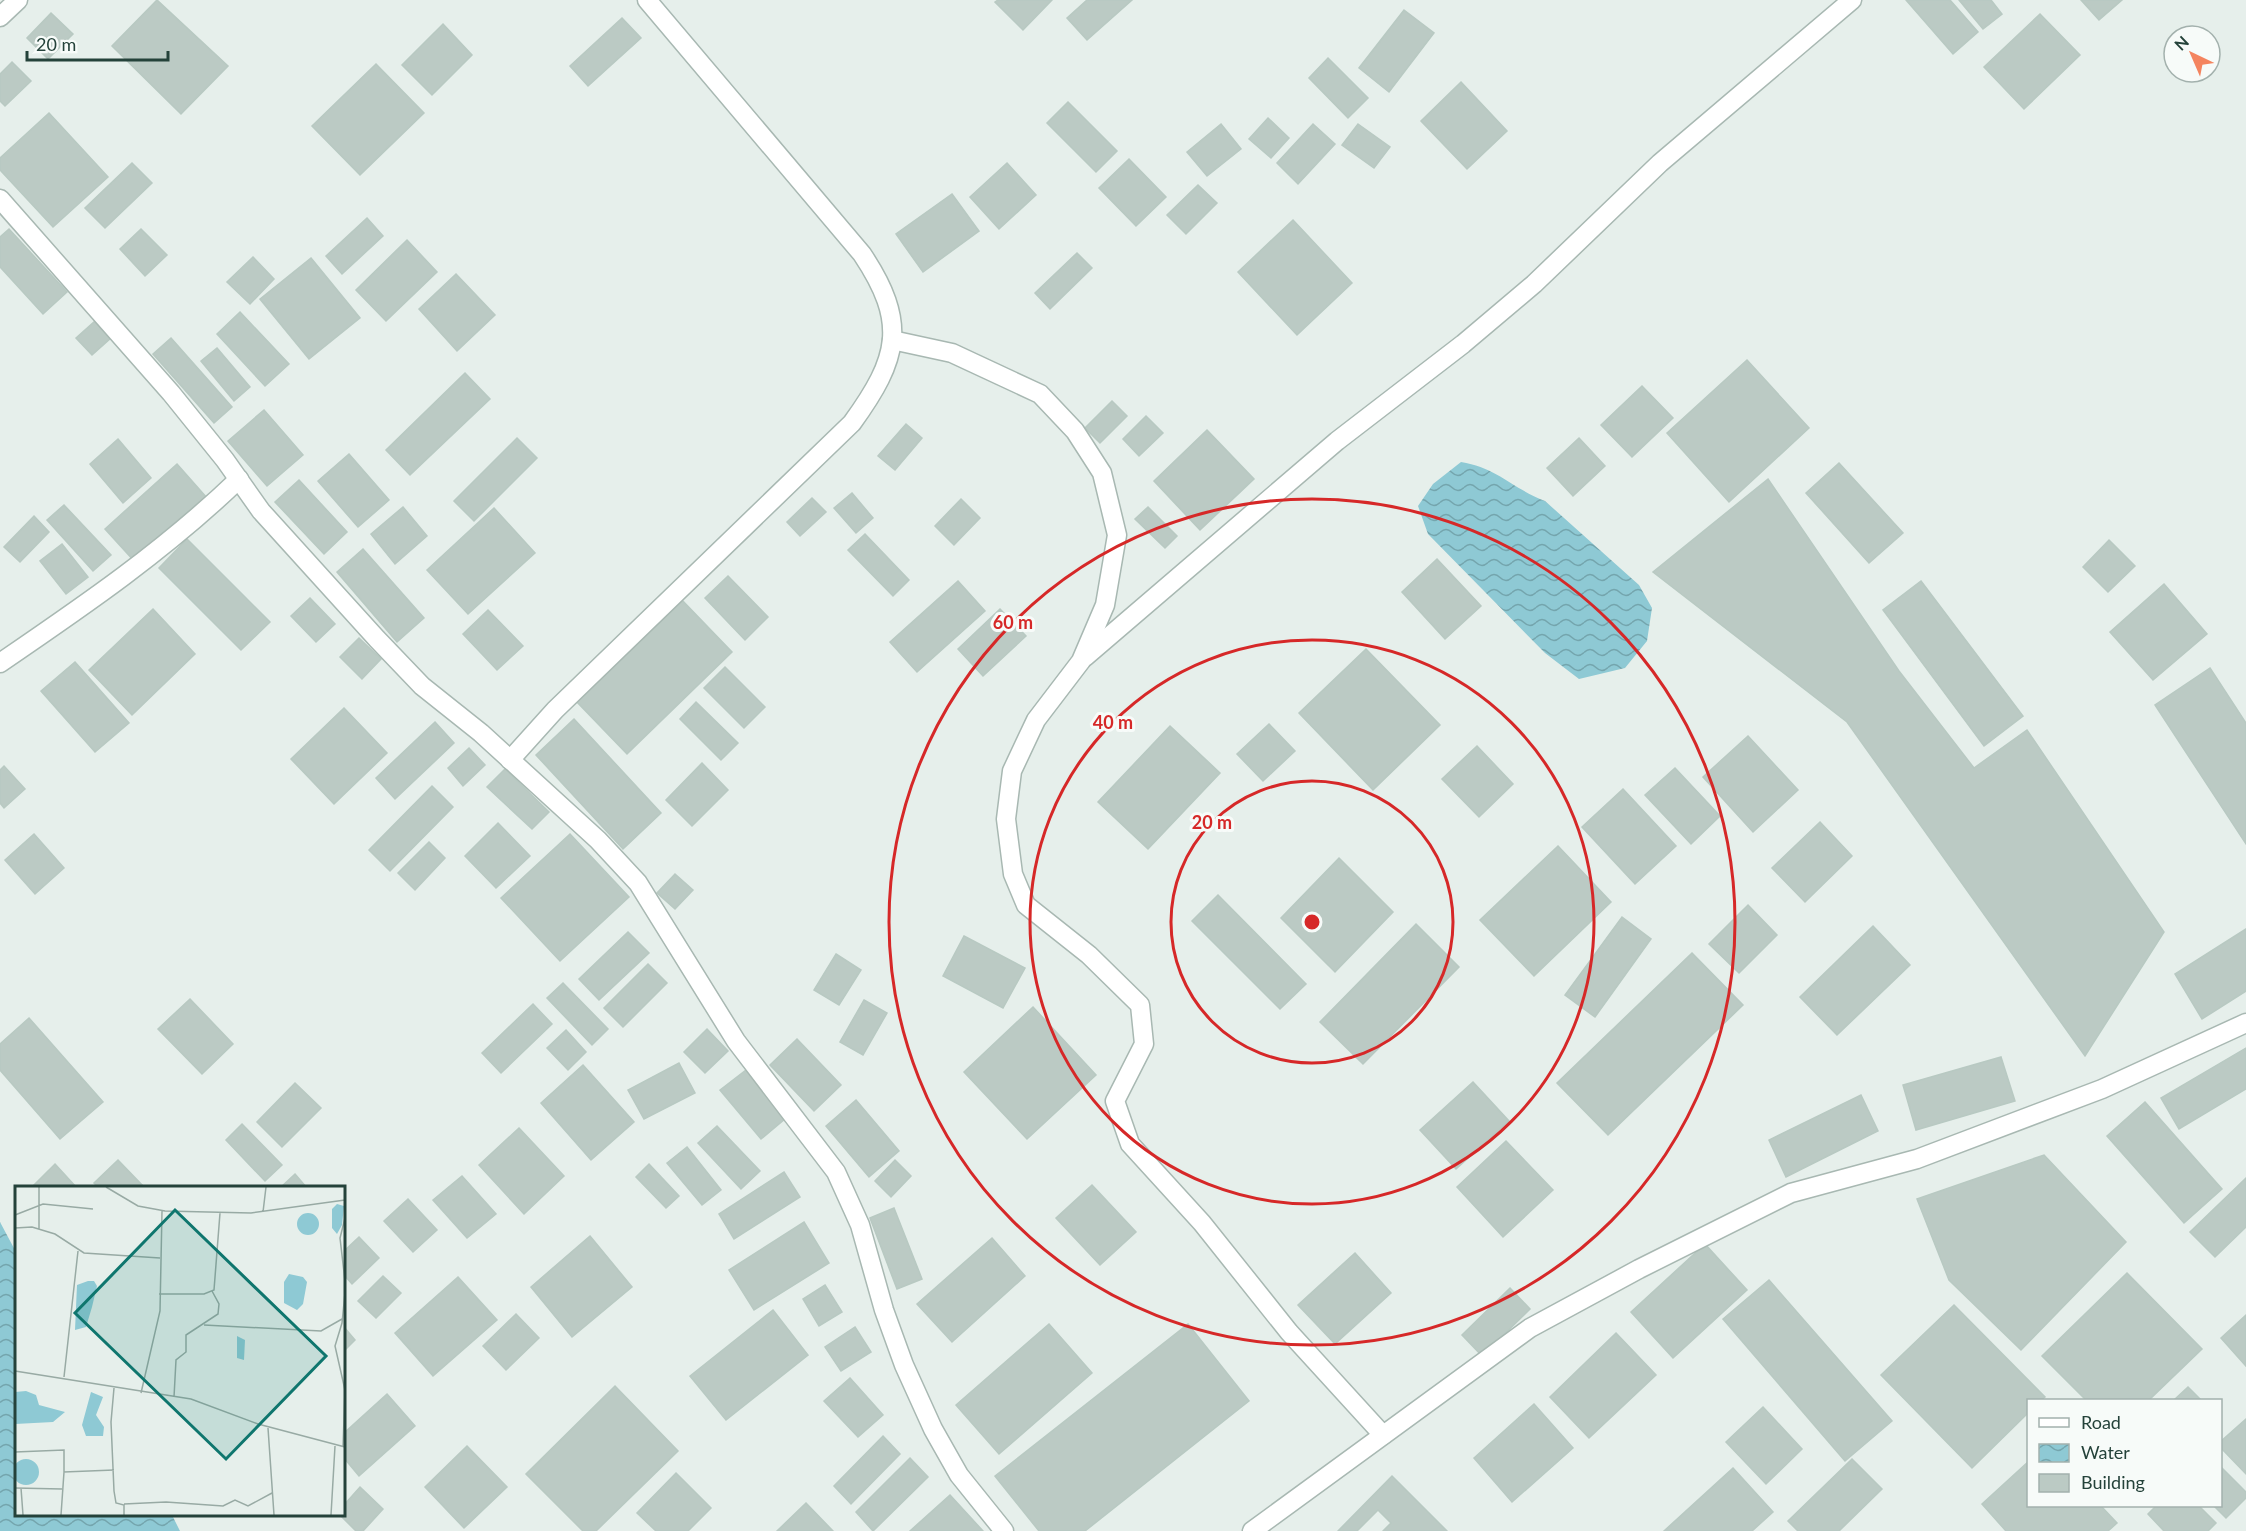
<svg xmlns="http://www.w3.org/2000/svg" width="2246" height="1531" font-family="Lato,sans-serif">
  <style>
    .water { fill: url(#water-waves) }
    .building { fill: #bbcac4; stroke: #b8c9c2; stroke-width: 1.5 }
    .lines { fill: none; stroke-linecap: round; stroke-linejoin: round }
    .minor-casing { stroke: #a8b8b2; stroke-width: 21 }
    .minor { stroke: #fff; stroke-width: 18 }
    .ring { fill: none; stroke: #d62828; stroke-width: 3 }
    .inset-road { fill: none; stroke: #98aaa4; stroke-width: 1.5 }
    .view { fill: #0f766e; fill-opacity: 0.15; stroke: #0f766e; stroke-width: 3 }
    .inset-edge { fill: none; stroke: #24423a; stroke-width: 3 }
    .centre { fill: #d62828; stroke: #f7fbf9; stroke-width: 3 }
    .ring-label { font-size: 18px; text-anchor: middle; font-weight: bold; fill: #d62828; stroke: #f7fbf9; stroke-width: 6; stroke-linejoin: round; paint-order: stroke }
  </style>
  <defs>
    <pattern id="water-waves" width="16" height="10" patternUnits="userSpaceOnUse" patternTransform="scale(1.5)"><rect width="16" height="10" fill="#8ec9d4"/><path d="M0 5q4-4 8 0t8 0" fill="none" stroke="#74a5ad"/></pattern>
  </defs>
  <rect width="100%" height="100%" fill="#e6efeb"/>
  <!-- water -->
  <g class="water">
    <path d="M1461,462C1498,468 1513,489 1545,501L1639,585L1652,608L1647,641L1625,668L1579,679L1545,653L1428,534L1418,506L1433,484Z"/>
    <polygon points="0,1222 16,1252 16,1514 172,1515 180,1531 0,1531"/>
  </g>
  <!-- building -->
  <g class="building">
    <polygon points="157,0 228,66 181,114 112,46"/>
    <polygon points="998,0 1052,0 1023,30 995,2"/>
    <polygon points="1087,0 1132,0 1087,40 1067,18"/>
    <polygon points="1906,0 1950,0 1978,32 1953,54"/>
    <polygon points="1959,0 1991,0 2002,14 1983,29"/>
    <polygon points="2081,0 2122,0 2099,20"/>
    <polygon points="1404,10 1434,33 1389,92 1359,68"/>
    <polygon points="51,13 73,34 48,59 27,38"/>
    <polygon points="2040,14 2080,55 2024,109 1984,67"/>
    <polygon points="622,18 641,38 588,86 570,66"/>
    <polygon points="443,24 472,55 432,95 402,65"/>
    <polygon points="1328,58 1368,98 1348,118 1309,78"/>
    <polygon points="12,62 31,81 5,106 0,101 0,74"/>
    <polygon points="376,64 424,113 360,175 312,126"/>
    <polygon points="1461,82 1507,131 1467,169 1421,121"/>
    <polygon points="1068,102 1117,151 1096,172 1047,123"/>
    <polygon points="49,113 108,177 53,227 0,170 0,158"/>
    <polygon points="1268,118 1289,138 1271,158 1249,139"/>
    <polygon points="1221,124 1241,149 1207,176 1187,152"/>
    <polygon points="1313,124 1335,144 1298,184 1277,163"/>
    <polygon points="1358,124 1390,147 1374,168 1342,145"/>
    <polygon points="1129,159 1166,197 1136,226 1099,188"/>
    <polygon points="132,163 152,183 105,228 85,208"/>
    <polygon points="1007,163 1036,195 999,229 970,197"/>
    <polygon points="1198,185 1217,203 1186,234 1167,215"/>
    <polygon points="952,194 979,231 923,272 896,234"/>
    <polygon points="367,218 383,236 342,274 326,256"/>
    <polygon points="1293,220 1352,283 1297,335 1238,272"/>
    <polygon points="9,229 67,292 43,314 0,267 0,237"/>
    <polygon points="141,229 167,255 145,276 120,249"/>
    <polygon points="407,240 437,272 386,321 356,290"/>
    <polygon points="1077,253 1092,268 1050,309 1035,293"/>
    <polygon points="253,257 274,279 250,304 227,282"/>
    <polygon points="311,258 360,318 309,359 260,299"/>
    <polygon points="456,274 495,315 457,351 419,309"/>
    <polygon points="240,312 289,364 265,386 217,334"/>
    <polygon points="95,321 111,338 92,355 76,338"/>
    <polygon points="171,338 232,407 214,423 153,354"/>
    <polygon points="217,348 250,387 234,401 201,361"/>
    <polygon points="1747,360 1809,428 1729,502 1667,433"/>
    <polygon points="465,373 490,399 410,475 386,450"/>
    <polygon points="1642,386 1673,418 1632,457 1601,425"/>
    <polygon points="1112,401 1127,416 1100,443 1085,428"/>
    <polygon points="264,410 303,455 267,486 228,441"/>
    <polygon points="1146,416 1163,433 1139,456 1123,439"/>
    <polygon points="906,424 922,438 895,470 878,456"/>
    <polygon points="1207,430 1254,479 1200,530 1154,481"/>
    <polygon points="517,438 537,458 474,521 454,501"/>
    <polygon points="1579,438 1605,466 1573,496 1547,468"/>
    <polygon points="118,439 151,478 123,503 90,464"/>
    <polygon points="349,454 389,500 358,527 318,481"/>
    <polygon points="1839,463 1903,533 1869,563 1806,493"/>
    <polygon points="177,464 207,498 135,562 105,529"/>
    <polygon points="1768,479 1899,671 1974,768 2027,730 2164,932 2085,1056 1847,722 1653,572"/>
    <polygon points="299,480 347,532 324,554 275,502"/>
    <polygon points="852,493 873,518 856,533 834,508"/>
    <polygon points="812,498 826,512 800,536 787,522"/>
    <polygon points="961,499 980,518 954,545 935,526"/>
    <polygon points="64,505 111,555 93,571 47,520"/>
    <polygon points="403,507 427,536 395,564 371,534"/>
    <polygon points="1148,507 1177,536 1165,548 1135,519"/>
    <polygon points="494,508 535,553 468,614 427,570"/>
    <polygon points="34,516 49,532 20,562 4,547"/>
    <polygon points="865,534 909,580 893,596 848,550"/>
    <polygon points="187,539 270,622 241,650 159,568"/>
    <polygon points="2109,540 2135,566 2108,592 2083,567"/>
    <polygon points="62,544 88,577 66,594 40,561"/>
    <polygon points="363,549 424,618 397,642 337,572"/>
    <polygon points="1437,559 1481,606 1445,639 1402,592"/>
    <polygon points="728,576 768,617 745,640 705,598"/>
    <polygon points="958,581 985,611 917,672 890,642"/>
    <polygon points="1921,581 2023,716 1984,746 1883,610"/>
    <polygon points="2164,584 2207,634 2153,680 2110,632"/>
    <polygon points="310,598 335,624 316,642 291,616"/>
    <polygon points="680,598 732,652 627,754 575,700"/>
    <polygon points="153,609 195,654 132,715 89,670"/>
    <polygon points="1000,609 1026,636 983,676 958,649"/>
    <polygon points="488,610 523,646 497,670 463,634"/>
    <polygon points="359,638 381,659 362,679 340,657"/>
    <polygon points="1366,649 1440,725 1373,790 1299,713"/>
    <polygon points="75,662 129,723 95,752 41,691"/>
    <polygon points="725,667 765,707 744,728 704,688"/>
    <polygon points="2210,668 2246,723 2246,844 2155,705"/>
    <polygon points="696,702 738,743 721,760 680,719"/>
    <polygon points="344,708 387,753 334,804 291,759"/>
    <polygon points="574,719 661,813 623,849 536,755"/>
    <polygon points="435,722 454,743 395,799 376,778"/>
    <polygon points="1269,724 1295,751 1263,781 1237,754"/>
    <polygon points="1170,726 1220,773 1148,849 1098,802"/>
    <polygon points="1748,736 1798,790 1753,832 1703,777"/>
    <polygon points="1477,746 1513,784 1479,817 1442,779"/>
    <polygon points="469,748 485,765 463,786 448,768"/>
    <polygon points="702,763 728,790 692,826 666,800"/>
    <polygon points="4,766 25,789 4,808 0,803 0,770"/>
    <polygon points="1675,768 1720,816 1691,844 1645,795"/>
    <polygon points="505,769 549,812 532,829 487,787"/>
    <polygon points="432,786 453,807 390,871 369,850"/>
    <polygon points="1623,789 1676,846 1635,884 1582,827"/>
    <polygon points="1820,822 1852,856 1805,902 1772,868"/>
    <polygon points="498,823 530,856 496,888 465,856"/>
    <polygon points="34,834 64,868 35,894 5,860"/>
    <polygon points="570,834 629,897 560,961 501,898"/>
    <polygon points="429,842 445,858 415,890 398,873"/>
    <polygon points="1558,846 1611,902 1534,976 1480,920"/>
    <polygon points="1339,858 1393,912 1335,972 1281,918"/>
    <polygon points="675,874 693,890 675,909 657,893"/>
    <polygon points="1218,895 1306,984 1280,1009 1192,921"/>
    <polygon points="1748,905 1777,935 1739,973 1709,944"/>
    <polygon points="1622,917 1651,939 1595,1017 1565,995"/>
    <polygon points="1416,924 1459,967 1363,1064 1320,1022"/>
    <polygon points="1873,926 1910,965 1837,1035 1800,997"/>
    <polygon points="2246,929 2246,991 2202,1019 2175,974"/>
    <polygon points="628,932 649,953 599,1000 579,979"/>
    <polygon points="964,936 1025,968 1003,1008 943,976"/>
    <polygon points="1692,953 1743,1005 1608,1135 1557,1083"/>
    <polygon points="836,954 861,970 839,1005 814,990"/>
    <polygon points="648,964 667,983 623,1027 604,1008"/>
    <polygon points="563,983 608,1029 592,1045 547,998"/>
    <polygon points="190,999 233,1044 202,1074 158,1029"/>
    <polygon points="864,1000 887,1013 863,1055 840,1042"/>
    <polygon points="533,1004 552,1024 501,1073 482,1053"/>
    <polygon points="1033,1007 1096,1075 1027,1139 964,1072"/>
    <polygon points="29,1018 103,1102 60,1139 0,1070 0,1044"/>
    <polygon points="707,1029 728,1051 705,1073 684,1052"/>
    <polygon points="566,1030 586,1052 568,1070 547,1048"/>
    <polygon points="797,1039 841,1085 814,1111 770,1065"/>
    <polygon points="2246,1048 2246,1089 2179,1129 2161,1098"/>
    <polygon points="2001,1057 2015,1101 1916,1130 1903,1085"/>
    <polygon points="679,1063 695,1093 644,1119 628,1090"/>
    <polygon points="583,1065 634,1122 591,1160 541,1103"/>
    <polygon points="746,1070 785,1119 761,1139 720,1090"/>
    <polygon points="1473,1082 1509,1121 1456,1169 1420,1130"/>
    <polygon points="295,1083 321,1108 282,1147 257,1122"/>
    <polygon points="1861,1095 1878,1131 1786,1177 1769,1140"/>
    <polygon points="856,1100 899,1151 869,1177 826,1126"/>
    <polygon points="2145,1102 2222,1189 2184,1223 2107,1136"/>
    <polygon points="242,1124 282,1165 265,1181 226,1140"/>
    <polygon points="717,1126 760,1171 741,1189 698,1143"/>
    <polygon points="519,1128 564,1176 524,1214 479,1165"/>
    <polygon points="1506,1141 1553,1190 1503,1237 1457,1187"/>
    <polygon points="687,1147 721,1190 702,1205 667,1163"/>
    <polygon points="2044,1155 2126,1242 2021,1350 1949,1280 1917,1199"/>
    <polygon points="118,1160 145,1188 99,1188 94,1183"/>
    <polygon points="895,1160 911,1176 891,1197 875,1181"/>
    <polygon points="55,1164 77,1188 31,1188"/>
    <polygon points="649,1164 679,1196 666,1208 636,1177"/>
    <polygon points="784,1172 800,1197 734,1239 719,1214"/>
    <polygon points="295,1174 307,1188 280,1188"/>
    <polygon points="462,1176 496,1214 467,1238 433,1200"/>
    <polygon points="2246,1178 2246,1227 2215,1257 2190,1232"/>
    <polygon points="1092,1185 1136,1232 1100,1265 1056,1218"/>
    <polygon points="408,1199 437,1230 413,1252 384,1221"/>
    <polygon points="894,1208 922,1279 897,1289 870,1218"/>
    <polygon points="804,1222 829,1263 754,1310 729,1270"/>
    <polygon points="590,1236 632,1287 572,1337 531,1287"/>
    <polygon points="359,1237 379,1258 352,1284 344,1275 344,1251"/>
    <polygon points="992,1238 1025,1276 952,1342 917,1304"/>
    <polygon points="1705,1244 1747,1290 1673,1358 1631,1312"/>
    <polygon points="1355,1253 1391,1293 1335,1344 1298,1305"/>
    <polygon points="2127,1273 2202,1349 2149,1400 2086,1400 2042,1356"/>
    <polygon points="383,1276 401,1293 376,1318 358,1301"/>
    <polygon points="458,1277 497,1320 433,1376 395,1333"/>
    <polygon points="1769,1280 1892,1421 1845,1461 1723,1319"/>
    <polygon points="825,1285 842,1312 819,1326 803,1299"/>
    <polygon points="1510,1288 1530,1309 1482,1356 1462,1335"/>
    <polygon points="1954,1305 2045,1397 2041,1400 2028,1400 2028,1413 1972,1468 1881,1375"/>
    <polygon points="773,1310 808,1355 726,1420 690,1376"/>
    <polygon points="516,1314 539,1338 506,1370 483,1346"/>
    <polygon points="2246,1315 2246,1366 2221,1338"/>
    <polygon points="1049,1324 1092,1373 999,1454 956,1405"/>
    <polygon points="1188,1324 1249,1401 1085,1531 1039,1531 995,1476"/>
    <polygon points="344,1327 355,1340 344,1351"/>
    <polygon points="855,1327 871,1352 841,1371 825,1347"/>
    <polygon points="1616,1333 1656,1375 1589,1438 1550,1397"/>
    <polygon points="850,1378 883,1415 858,1437 824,1401"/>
    <polygon points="615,1386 678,1451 596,1531 583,1531 526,1474"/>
    <polygon points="2188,1387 2201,1400 2174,1400"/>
    <polygon points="387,1394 415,1426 359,1476 344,1458 344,1433"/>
    <polygon points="1534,1404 1573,1448 1512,1502 1474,1458"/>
    <polygon points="1763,1407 1802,1449 1766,1484 1726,1442"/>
    <polygon points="2246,1419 2246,1474 2220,1447 2220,1442"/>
    <polygon points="883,1436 900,1454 851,1504 834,1486"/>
    <polygon points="467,1446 507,1487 464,1528 425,1487"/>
    <polygon points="910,1458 928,1477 873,1531 856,1512"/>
    <polygon points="1852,1459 1882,1489 1839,1531 1798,1531 1788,1521"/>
    <polygon points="2028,1462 2028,1506 2101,1506 2117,1523 2108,1531 2006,1531 1982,1504"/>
    <polygon points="2220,1466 2246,1492 2246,1498 2226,1518 2214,1506 2220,1506"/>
    <polygon points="1733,1468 1773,1512 1752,1531 1664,1531"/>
    <polygon points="676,1473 711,1508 688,1531 656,1531 637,1513"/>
    <polygon points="1392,1476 1447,1531 1383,1531 1391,1523 1378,1510 1357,1531 1338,1531"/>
    <polygon points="360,1487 383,1509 363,1531 356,1531 339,1514 344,1514 344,1505"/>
    <polygon points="950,1495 983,1531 910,1531"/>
    <polygon points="806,1503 833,1531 777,1531"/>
    <polygon points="2156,1506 2199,1506 2216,1523 2208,1531 2164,1531 2148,1514"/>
  </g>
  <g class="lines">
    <defs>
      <g id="minor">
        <polyline points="0,17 18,0"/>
        <polyline points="0,199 171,393 225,460 261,511 377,639 422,686 481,733 598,840 638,883 736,1041 836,1172 860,1225 884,1310 904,1365 933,1429 959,1475 1004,1531"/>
        <polyline points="892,340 952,353 1040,394 1075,431 1102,473 1117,535 1105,605 1081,661 1036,720 1012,771 1006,819 1013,874 1026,905 1089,955 1140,1005 1144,1044 1115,1101 1130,1144 1202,1223 1289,1332 1383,1435"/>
        <polyline points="1085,657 1337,441 1463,344 1534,284 1660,163 1852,0"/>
        <path d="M0,663C85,605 164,551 239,479"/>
        <path d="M510,760L555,710L852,423C899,358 908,323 862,254L647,0"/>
        <polyline points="1252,1531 1530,1328 1639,1269 1791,1193 1917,1159 2102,1089 2246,1023"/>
      </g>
    </defs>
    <!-- minor casing -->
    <use href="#minor" class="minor-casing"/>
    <!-- minor -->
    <use href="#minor" class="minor"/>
  </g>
  <!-- distance rings -->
  <g class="ring">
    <circle cx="1312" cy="922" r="141"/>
    <circle cx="1312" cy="922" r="282"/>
    <circle cx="1312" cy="922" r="423"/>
  </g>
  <!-- overview -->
  <g transform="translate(15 1186)">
    <rect width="330" height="330" fill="#e6efeb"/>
    <path d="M322,18L329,20L327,39L322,48L317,42V23ZM282 38a11 11 0 1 1 22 0a11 11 0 1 1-22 0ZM274,88L288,91L292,96L288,118L282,124L269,117V96ZM73,95H79L82,100L77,121L71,141L60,144L62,99ZM222,150L230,154L229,174L222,172ZM11,205L21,209L24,219L50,226L38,236L0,238V206ZM76,206L88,211L81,229L89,241L88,250H71L67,239ZM-2 286a13 13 0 1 1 26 0a13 13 0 1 1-26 0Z" fill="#8ec9d4"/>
    <path class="inset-road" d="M91,1L123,20L150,25L236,27L330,14M248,26L251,1M0,29L28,18L78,23M330,32L325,52L330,95M0,42L17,41L40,48L69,67L145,72M24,43V1M144,108H189L199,104L205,27M189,139L306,145L327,133M0,185L176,213L243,238L330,261M49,191L63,65M99,202L96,236L99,305L101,317L109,319V329M126,207L145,125L147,25M159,211L161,174L171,166V149L203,128L204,118L197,105M253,242L259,329M328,261L330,204L320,160L327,137L330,107M0,266L49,264V286L99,284M0,302L47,303M6,302L8,329M109,318L151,316L208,320L220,314L233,320L257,307M46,329L49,286M316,329L320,260"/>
    <path class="view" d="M160,24L311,170L211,273L60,127Z"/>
    <rect width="330" height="330" class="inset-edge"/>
  </g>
  <circle cx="1312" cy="922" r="9" class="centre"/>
  <g class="ring-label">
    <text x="1013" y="629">60 m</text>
    <text x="1113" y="729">40 m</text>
    <text x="1212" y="829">20 m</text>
  </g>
  <!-- legend -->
  <rect x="2027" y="1399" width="195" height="108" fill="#f7fbf9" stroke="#a3b1ad" stroke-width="1.5"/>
  <rect x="2039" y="1418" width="30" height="9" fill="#ffffff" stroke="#a3b1ad" stroke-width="1.5"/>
  <text x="2081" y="1429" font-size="18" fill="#24423a">Road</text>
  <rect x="2039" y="1444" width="30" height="18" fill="url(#water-waves)" stroke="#a3b1ad" stroke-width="1.5"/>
  <text x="2081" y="1459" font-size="18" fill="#24423a">Water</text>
  <rect x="2039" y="1474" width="30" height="18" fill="#bbcac4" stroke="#a3b1ad" stroke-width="1.5"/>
  <text x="2081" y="1489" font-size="18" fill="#24423a">Building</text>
  <!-- north arrow -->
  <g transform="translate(2192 54) rotate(316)"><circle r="28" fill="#f7fbf9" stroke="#a3b1ad" stroke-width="1.5"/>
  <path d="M0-4.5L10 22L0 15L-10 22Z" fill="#f4845f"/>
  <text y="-9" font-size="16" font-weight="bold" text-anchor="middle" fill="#24423a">N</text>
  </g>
  <!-- scale -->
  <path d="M27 51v9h141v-9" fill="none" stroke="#24423a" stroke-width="3"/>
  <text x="36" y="51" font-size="18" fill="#24423a" stroke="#f7fbf9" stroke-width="4.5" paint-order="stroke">20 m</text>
</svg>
